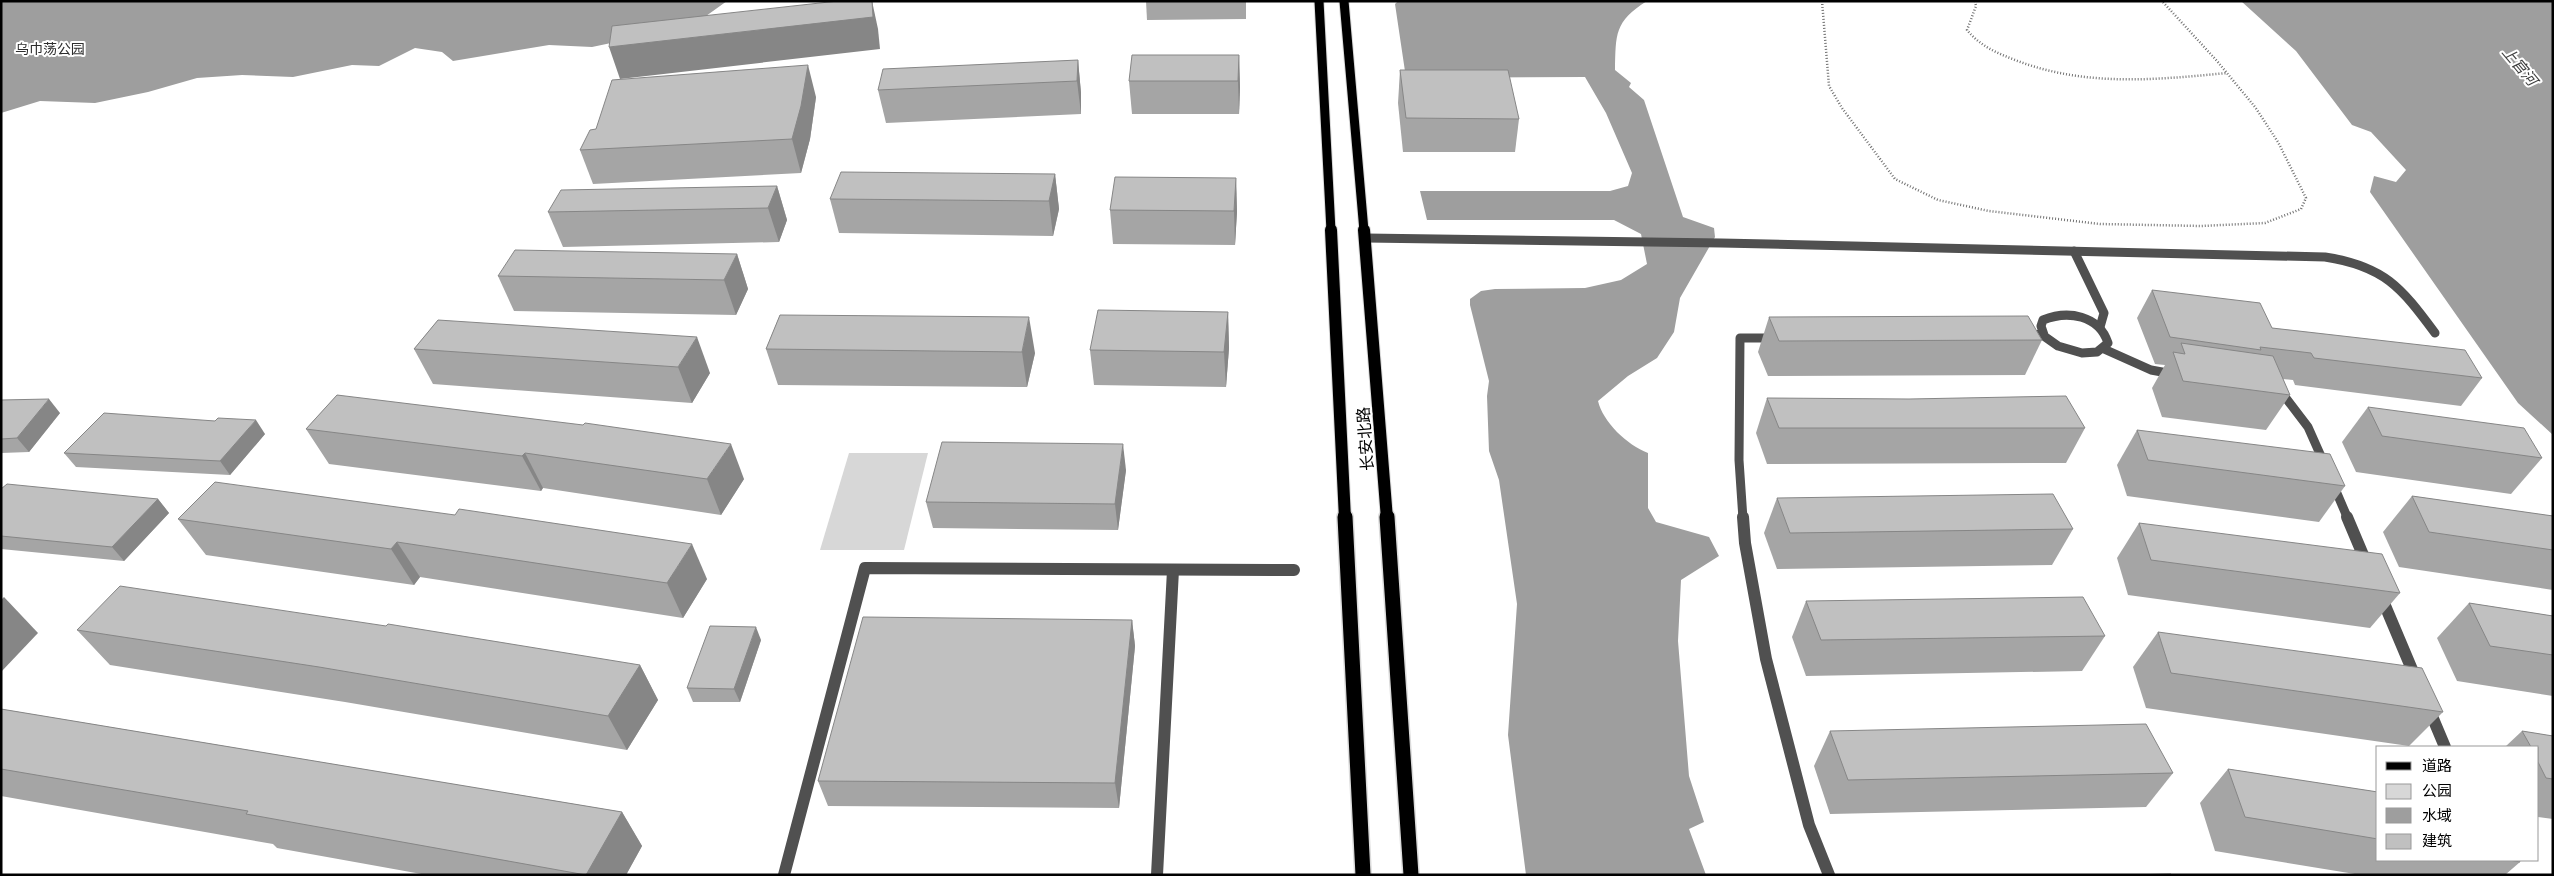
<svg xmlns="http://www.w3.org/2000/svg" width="2554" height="876" font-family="Ubuntu,'Noto Sans SC',sans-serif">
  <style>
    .green { fill: #d7d7d7 }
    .water { fill: #9e9e9e }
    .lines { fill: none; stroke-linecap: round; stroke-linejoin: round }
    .primary-far2-casing { stroke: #dbdbdb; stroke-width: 11 }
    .primary-far1-casing { stroke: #dbdbdb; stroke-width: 14 }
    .primary-casing { stroke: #dbdbdb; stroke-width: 18 }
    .path { stroke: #727272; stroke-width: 2.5; stroke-dasharray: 1 2; stroke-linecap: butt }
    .service-far1 { stroke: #505050; stroke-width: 9 }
    .service { stroke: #505050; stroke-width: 12 }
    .minor { stroke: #505050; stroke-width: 9 }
    .primary-far2 { stroke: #000; stroke-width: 9 }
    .primary-far1 { stroke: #000; stroke-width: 12 }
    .primary { stroke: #000; stroke-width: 15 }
    .wall { fill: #a5a5a5 }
    .shaded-wall { fill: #868686 }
    .building { fill: #c0c0c0; stroke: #868686 }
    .labels { text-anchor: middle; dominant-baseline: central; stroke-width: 4; stroke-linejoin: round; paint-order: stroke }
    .far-park-label { font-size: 14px; fill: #2e2e2e; stroke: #fff }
    .far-water-label { font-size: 15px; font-style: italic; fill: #3f3f3f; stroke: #fff }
    .street-label { font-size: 16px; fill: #000; stroke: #fff }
  </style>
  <rect width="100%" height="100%" fill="#fff"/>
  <!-- green -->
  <polygon class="green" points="849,453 928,453 904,550 820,550"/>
  <!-- water -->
  <g class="water">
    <polygon points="1,1 727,1 692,26 592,47 549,45 453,61 442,52 415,48 379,66 352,65 293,77 242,75 197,78 148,92 95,103 40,101 1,113"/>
    <path d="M1398,1H1647C1614,22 1616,34 1615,70L1631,83L1629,87L1644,100L1683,217L1714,228L1715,237L1680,298L1674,332L1657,358L1628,376L1598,401C1603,422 1627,445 1648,453V508L1656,522L1709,537L1719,556L1681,580L1678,641L1689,776L1704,822L1689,829L1706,875H1526L1508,735L1517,604L1499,480L1489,451L1487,396L1489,381L1470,305V299L1481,291L1495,289L1585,288L1621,280L1647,264L1641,234L1614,220H1427L1420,191H1610L1628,186L1632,173L1606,113L1585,77L1406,78L1395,4Z"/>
    <polygon points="2241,1 2553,1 2553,435 2518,403 2370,192 2374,176 2396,182 2406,170 2371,132 2352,125 2296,51"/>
  </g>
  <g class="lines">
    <defs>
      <g id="primary-far2">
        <polyline points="1319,1 1331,231"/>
        <polyline points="1344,1 1364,231"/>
      </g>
      <g id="primary-far1">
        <polyline points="1331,230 1345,519"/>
        <polyline points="1364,230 1387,519"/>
      </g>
      <g id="primary">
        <polyline points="1345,517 1363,875"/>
        <polyline points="1387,517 1411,875"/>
      </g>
    </defs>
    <!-- primary-far2 casing -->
    <use href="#primary-far2" class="primary-far2-casing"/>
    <!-- primary-far1 casing -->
    <use href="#primary-far1" class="primary-far1-casing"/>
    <!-- primary casing -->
    <use href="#primary" class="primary-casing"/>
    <!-- path -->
    <g class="path">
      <polyline points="1822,1 1829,86 1842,108 1895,179 1938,200 1989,211 2100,224 2201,226 2265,223 2301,209 2306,198 2278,142 2255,107 2217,61 2162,1"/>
      <path d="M1975,1L1976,6L1967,30C1980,46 1997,53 2015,60C2085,87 2154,80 2227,73"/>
    </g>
    <!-- service-far1 -->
    <g class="service-far1">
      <polyline points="2074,251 2104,313 2100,327"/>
      <path d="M2027,335L2041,334L2058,346L2082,353L2097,352L2108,343C2099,315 2068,310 2043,320L2041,326L2044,335"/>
      <polyline points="2104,349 2151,370 2173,374"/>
      <polyline points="2279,389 2308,427 2324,463"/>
      <polyline points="2333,484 2348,519"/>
      <polyline points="1743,519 1739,460 1740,338 1775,338"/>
    </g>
    <!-- service -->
    <g class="service">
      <polyline points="1743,517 1745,543 1766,659 1809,825 1829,875"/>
      <polyline points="2347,517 2366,562"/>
      <polyline points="2381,596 2416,679"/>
      <polyline points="2429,709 2445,747"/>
      <polyline points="784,875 865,568 1294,570"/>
      <polyline points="1157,875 1173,570"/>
    </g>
    <!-- minor -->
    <path class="minor" d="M1366,238L1721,243L2325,257C2384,266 2401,287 2435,333"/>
    <!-- primary-far2 -->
    <use href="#primary-far2" class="primary-far2"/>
    <!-- primary-far1 -->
    <use href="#primary-far1" class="primary-far1"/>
    <!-- primary -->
    <use href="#primary" class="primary"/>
  </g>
  <!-- wall -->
  <g class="wall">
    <polygon points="1146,1 1246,1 1246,19 1147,20"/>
    <polygon points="1239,55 1240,88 1239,114 1132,114 1129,81"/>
    <polygon points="1078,60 1081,93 1081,114 886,123 878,90"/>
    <polygon points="1400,70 1519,119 1515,152 1403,152 1398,103"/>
    <polygon points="816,97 810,139 801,173 593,184 580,150 596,129"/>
    <polygon points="1055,174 1059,209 1053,236 839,233 830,199"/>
    <polygon points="1236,178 1237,212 1235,245 1113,244 1110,210"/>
    <polygon points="777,186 787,220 779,242 563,247 548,212"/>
    <polygon points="737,254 748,289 736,315 514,311 498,276"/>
    <polygon points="2152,290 2272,328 2482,378 2461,406 2295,385 2293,380 2283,379 2290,395 2266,430 2162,417 2152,388 2165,365 2155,364 2137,318"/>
    <polygon points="1228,312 1229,348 1226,387 1094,385 1090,350"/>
    <polygon points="780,315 1035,353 1027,387 778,385 766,349"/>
    <polygon points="1769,317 2042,340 2025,375 1768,376 1758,352"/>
    <polygon points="438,320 710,373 692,403 433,384 414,349"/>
    <polygon points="337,395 744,479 721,515 543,488 541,491 329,464 306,429"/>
    <polygon points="1767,398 2085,428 2066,463 1767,464 1756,433"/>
    <polygon points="1,400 60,413 29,452 1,453"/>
    <polygon points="2368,407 2542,458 2511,494 2356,472 2342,442"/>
    <polygon points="215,421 265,434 230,475 76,467 64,453"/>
    <polygon points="2137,430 2345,486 2319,522 2127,496 2117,465"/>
    <polygon points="1126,470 1118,530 933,528 926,502"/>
    <polygon points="215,482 707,579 683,618 420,577 414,585 206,555 178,519"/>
    <polygon points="1,489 158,499 169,513 124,561 1,549"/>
    <polygon points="2412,496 2553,516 2553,590 2399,567 2383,532"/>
    <polygon points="1777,498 2073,529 2052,565 1777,569 1764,533"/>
    <polygon points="2139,523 2400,593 2370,628 2128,595 2117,558"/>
    <polygon points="1806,601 2105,636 2082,671 1806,676 1792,637"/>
    <polygon points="2469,603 2553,616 2553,696 2457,681 2437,638"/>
    <polygon points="1132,620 1135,646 1119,808 828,806 818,781"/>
    <polygon points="77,630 640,665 658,700 627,750 345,702 110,665"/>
    <polygon points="2158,632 2443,712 2409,746 2146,708 2133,667"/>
    <polygon points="761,640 740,702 693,702 687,688"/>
    <polygon points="1,709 622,812 642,846 626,875 427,875 277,848 273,844 1,796"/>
    <polygon points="1830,731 2173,773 2146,807 1830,814 1814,766"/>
    <polygon points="2522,731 2553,736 2553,819 2538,817 2538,747 2505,747"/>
    <polygon points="2228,769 2378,792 2378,860 2519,860 2520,862 2505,875 2361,875 2215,851 2200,803"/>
  </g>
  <!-- shaded-wall -->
  <g class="shaded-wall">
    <polygon points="872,1 878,29 880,49 620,79 609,47"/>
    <polygon points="1239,55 1240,88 1239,114 1238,81"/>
    <polygon points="1078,60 1081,93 1081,114 1077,81"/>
    <polygon points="808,65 816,97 810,139 801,173 792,139"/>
    <polygon points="1055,174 1059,209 1053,236 1049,201"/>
    <polygon points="1236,178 1237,212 1235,245 1234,211"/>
    <polygon points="777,186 787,220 779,242 768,208"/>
    <polygon points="737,254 748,289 736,315 724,280"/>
    <polygon points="1228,312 1229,348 1226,387 1224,352"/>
    <polygon points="1029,317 1035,353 1027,387 1022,352"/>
    <polygon points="697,337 710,373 692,403 678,367"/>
    <polygon points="49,399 60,413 29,452 17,438"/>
    <polygon points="256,420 265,434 230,475 220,461"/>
    <polygon points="731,444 744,479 721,515 707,479"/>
    <polygon points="1123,444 1126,470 1118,530 1115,504"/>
    <polygon points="525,453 543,488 541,491 522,456"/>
    <polygon points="158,499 169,513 124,561 112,547"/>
    <polygon points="397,542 420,577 414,585 391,549"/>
    <polygon points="692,544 707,579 683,618 667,583"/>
    <polygon points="4,597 38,633 1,672 1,600"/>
    <polygon points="1132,620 1135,646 1119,808 1115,783"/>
    <polygon points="756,627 761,640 740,702 734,689"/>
    <polygon points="640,665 658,700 627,750 608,716"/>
    <polygon points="622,812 642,846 626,875 586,875"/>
  </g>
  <!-- building -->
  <g class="building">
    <polygon points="838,1 872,1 873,17 609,47 612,26"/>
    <polygon points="1132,55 1239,55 1238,81 1129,81"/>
    <polygon points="1078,60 1077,81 878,90 883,69"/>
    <polygon points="808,65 801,106 792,139 580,150 590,130 596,129 612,80"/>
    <polygon points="1400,70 1508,70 1519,119 1406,118"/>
    <polygon points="841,172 1055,174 1049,201 830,199"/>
    <polygon points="1115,177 1236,178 1234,211 1110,210"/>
    <polygon points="777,186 768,208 548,212 561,190"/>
    <polygon points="515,250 737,254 724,280 498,276"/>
    <polygon points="2152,290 2260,303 2272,328 2465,350 2482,378 2314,358 2311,353 2260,347 2261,350 2170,337"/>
    <polygon points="1098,310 1228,312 1224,352 1090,350"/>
    <polygon points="780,315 1029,317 1022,352 766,349"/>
    <polygon points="2028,316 2042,340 1779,341 1769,317"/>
    <polygon points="438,320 697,337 678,367 414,349"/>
    <polygon points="2181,343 2273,356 2290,395 2183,381 2173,352 2185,354"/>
    <polygon points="337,395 583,425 585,423 731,444 707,479 525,453 522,456 306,429"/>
    <polygon points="2066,396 2085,428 1779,428 1767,398 1909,399"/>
    <polygon points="49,399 17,438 1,439 1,400"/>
    <polygon points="2368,407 2524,428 2542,458 2382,436"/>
    <polygon points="104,413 215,421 218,418 256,420 220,461 64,453"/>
    <polygon points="2137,430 2330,454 2345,486 2148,460"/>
    <polygon points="942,442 1123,444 1115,504 926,502"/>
    <polygon points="215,482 455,515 459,509 692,544 667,583 397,542 391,549 178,519"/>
    <polygon points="7,484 158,499 112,547 1,536 1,489"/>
    <polygon points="2053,494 2073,529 1790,533 1777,498"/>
    <polygon points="2412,496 2553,516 2553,550 2429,532"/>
    <polygon points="2139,523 2382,554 2400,593 2151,560"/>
    <polygon points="120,586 386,626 388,624 640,665 608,716 319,667 77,630"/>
    <polygon points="2083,597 2105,636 1821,640 1806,601"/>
    <polygon points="2469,603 2553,616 2553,655 2490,646"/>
    <polygon points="863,617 1132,620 1115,783 818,781"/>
    <polygon points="710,626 756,627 734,689 687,688"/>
    <polygon points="2158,632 2422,668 2443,712 2171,673"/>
    <polygon points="1,709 622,812 586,875 246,814 248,811 1,769"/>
    <polygon points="2146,724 2173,773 1848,780 1830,731"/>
    <polygon points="2522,731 2553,736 2553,779 2546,778 2538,762 2538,747 2531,747"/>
    <polygon points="2228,769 2378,792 2378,839 2245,817"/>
    <polygon points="2509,860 2519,860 2520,862"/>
    <polygon points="2171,874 2171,875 2127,875"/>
  </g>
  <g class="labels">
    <!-- far-park labels -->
    <g class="far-park-label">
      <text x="50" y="49">乌巾荡公园</text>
    </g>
    <!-- far-water labels -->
    <g class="far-water-label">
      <text transform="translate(2520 66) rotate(50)">上官河</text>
    </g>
    <!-- street labels -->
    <g class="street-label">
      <text transform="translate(1365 439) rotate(-94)">长安北路</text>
    </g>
  </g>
  <!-- border -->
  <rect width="2554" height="876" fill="none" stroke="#000000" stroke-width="5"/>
  <!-- legend -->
  <rect x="2376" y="746" width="162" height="115" fill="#ffffff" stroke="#999999"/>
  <rect x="2386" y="762" width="25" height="8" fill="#000000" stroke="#999999"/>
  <text x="2422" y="771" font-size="15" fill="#000000">道路</text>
  <rect x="2386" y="784" width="25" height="15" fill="#d7d7d7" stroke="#999999"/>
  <text x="2422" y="796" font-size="15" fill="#000000">公园</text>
  <rect x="2386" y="808" width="25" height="15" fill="#9e9e9e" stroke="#999999"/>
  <text x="2422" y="821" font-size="15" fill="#000000">水域</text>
  <rect x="2386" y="834" width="25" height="15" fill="#c0c0c0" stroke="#999999"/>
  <text x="2422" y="846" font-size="15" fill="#000000">建筑</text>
</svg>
